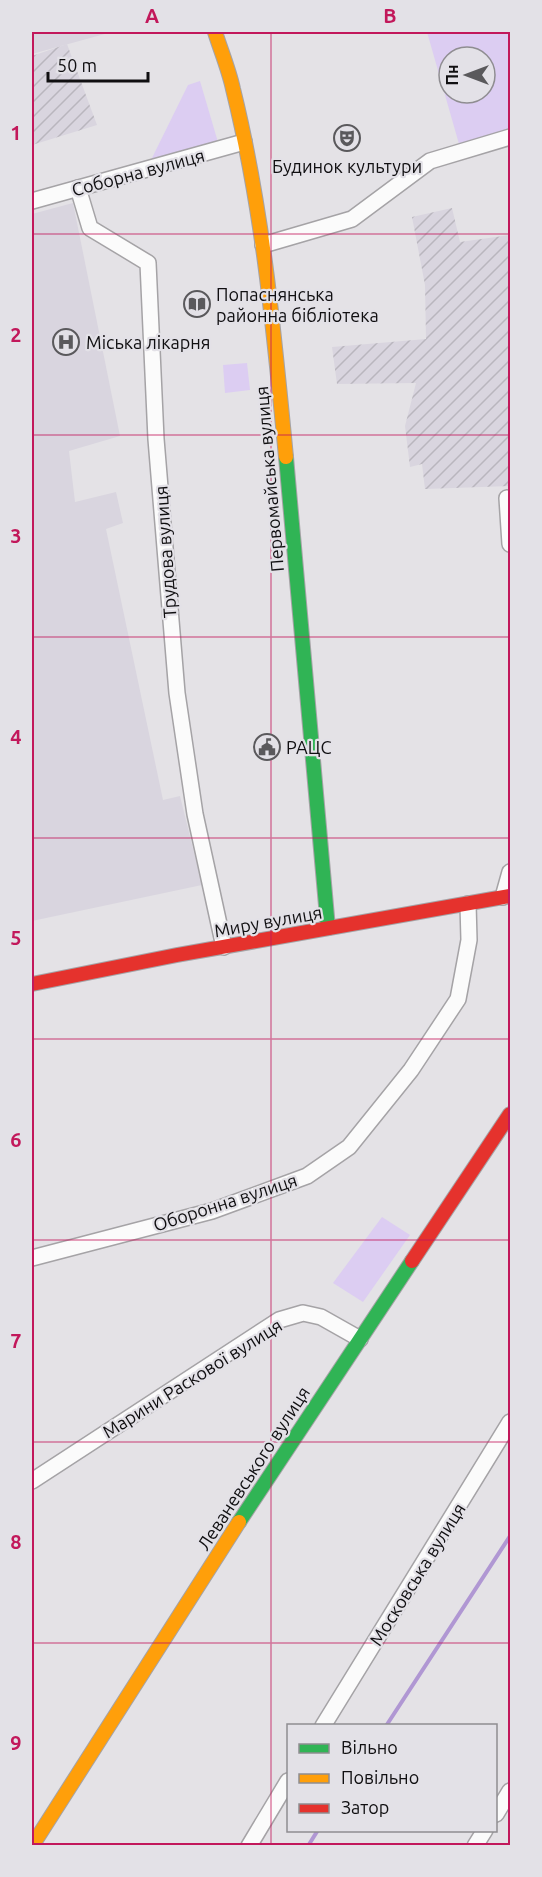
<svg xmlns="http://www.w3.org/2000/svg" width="542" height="1877" font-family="Ubuntu,sans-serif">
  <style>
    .built { fill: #d9d5df }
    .industrial { fill: url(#industrial-furrows) }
    .green { fill: #dccdf2; fill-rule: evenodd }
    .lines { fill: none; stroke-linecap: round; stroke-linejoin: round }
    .stream { stroke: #b097d3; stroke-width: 4 }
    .street-casing { stroke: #a5a3a6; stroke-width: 18 }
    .fast-casing { stroke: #a5a3a6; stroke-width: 16 }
    .slow-casing { stroke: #a5a3a6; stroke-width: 16 }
    .jam-casing { stroke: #a5a3a6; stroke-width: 16 }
    .street { stroke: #fbfbfb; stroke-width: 15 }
    .fast { stroke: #30b455; stroke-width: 14 }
    .slow { stroke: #ff9f0a; stroke-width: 14 }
    .jam { stroke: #e5322d; stroke-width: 14 }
    .grid { fill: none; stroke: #c2185b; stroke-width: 1.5; stroke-opacity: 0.55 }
    .labels { text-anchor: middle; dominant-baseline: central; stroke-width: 4.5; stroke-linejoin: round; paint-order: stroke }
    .poi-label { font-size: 18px; fill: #100f11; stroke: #e3e1e7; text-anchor: start }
    .street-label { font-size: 18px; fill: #100f11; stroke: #e3e1e7 }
    .neatline { fill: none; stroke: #c2185b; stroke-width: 2 }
    .grid-label { font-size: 20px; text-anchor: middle; font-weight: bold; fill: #c2185b }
  </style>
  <defs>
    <pattern id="industrial-furrows" width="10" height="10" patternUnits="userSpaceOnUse" patternTransform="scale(1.5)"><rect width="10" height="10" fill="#d9d5df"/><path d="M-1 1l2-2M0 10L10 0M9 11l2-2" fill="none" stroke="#b9b6be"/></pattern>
  </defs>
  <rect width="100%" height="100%" fill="#e4e2e6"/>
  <!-- built -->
  <g class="built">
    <polygon points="32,32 112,32 32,54"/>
    <polygon points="73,203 120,436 69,451 75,502 116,492 123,523 106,529 163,800 180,796 202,885 32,921 32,214"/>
  </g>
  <!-- industrial -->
  <g class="industrial">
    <polygon points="67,44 97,125 32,145 32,56"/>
    <polygon points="452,208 460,242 510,235 510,486 425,489 422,464 410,467 405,426 416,383 337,384 332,347 426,339 425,285 412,217"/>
  </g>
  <!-- green -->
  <g class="green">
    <path d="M427,32H507L510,42V131L459,144ZM449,57H485V93H449Z"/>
    <polygon points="200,81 220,149 156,166 152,158 188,85"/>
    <polygon points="247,363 250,390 225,393 223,365"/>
    <polygon points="382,1217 410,1235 363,1302 333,1283"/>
  </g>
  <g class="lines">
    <!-- stream -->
    <g class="stream">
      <polyline points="386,1726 510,1536"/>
      <polyline points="308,1846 318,1830"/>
    </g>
    <defs>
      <g id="street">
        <polyline points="78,188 90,228 148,263 156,439 177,693 195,814 224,947"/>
        <polyline points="32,201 244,142"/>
        <polyline points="263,245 352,219 430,161 510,137"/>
        <polyline points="507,498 510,544"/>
        <polyline points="503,897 510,872"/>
        <polyline points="32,1258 212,1211 307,1176 349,1147 411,1070 458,999 469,940 468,904"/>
        <polyline points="32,1481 279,1320 303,1313 321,1317 360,1339"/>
        <polyline points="323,1726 510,1422"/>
        <polyline points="496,1814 510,1791"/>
        <polyline points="249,1846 288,1781"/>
        <polyline points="475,1846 485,1830"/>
      </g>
      <g id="fast">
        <polyline points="286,457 328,928"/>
        <polyline points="239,1522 412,1261"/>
      </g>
      <g id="slow">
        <path d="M215,32C221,51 229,70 233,89C263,210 274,333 286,457"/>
        <polyline points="32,1846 239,1522"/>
      </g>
      <g id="jam">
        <polyline points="32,984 177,955 510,896"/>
        <polyline points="412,1261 510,1114"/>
      </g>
    </defs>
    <!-- street casing -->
    <use href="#street" class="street-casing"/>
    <!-- fast casing -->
    <use href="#fast" class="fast-casing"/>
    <!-- slow casing -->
    <use href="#slow" class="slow-casing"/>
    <!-- jam casing -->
    <use href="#jam" class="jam-casing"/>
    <!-- street -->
    <use href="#street" class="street"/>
    <!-- fast -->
    <use href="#fast" class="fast"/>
    <!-- slow -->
    <use href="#slow" class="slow"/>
    <!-- jam -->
    <use href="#jam" class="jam"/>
  </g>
  <!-- grid -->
  <path class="grid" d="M271,32V1846M32,234H510M32,435H510M32,637H510M32,838H510M32,1039H510M32,1240H510M32,1442H510M32,1643H510"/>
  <!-- icons -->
  <defs>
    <symbol id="theatre-ring" viewBox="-11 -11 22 22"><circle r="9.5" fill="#e3e1e7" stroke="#5a595c" stroke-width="1.5"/><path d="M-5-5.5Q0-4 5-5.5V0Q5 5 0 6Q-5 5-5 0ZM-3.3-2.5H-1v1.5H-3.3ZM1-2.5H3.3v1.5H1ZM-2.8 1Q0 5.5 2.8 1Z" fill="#5a595c"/></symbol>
    <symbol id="library-ring" viewBox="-11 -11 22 22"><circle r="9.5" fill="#e3e1e7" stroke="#5a595c" stroke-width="1.5"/><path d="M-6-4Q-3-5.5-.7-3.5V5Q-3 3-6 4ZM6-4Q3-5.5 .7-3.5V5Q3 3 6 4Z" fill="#5a595c"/></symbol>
    <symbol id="hospital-ring" viewBox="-11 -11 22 22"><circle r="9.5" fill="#e3e1e7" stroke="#5a595c" stroke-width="1.5"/><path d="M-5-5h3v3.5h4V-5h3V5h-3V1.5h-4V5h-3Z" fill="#5a595c"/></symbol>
    <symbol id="civic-ring" viewBox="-11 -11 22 22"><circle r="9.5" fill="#e3e1e7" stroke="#5a595c" stroke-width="1.5"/><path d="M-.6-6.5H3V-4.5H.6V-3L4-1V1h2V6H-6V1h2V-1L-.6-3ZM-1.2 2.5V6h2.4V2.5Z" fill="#5a595c"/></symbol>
  </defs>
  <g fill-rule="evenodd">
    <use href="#theatre-ring" x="332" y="123" width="30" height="30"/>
    <use href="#library-ring" x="182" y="289" width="30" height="30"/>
    <use href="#hospital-ring" x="51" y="327" width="30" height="30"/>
    <use href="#civic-ring" x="252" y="732" width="30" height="30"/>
  </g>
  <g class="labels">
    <!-- poi labels -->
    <g class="poi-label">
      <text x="347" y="166" text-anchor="middle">Будинок культури</text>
      <text x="216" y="294">Попаснянська<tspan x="216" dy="21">районна бібліотека</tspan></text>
      <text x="86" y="342">Міська лікарня</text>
      <text x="286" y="747">РАЦС</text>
    </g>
    <!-- street labels -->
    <g class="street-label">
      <text transform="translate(138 172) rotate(-15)">Соборна вулиця</text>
      <text transform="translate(269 479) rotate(-95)">Первомайська вулиця</text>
      <text transform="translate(165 552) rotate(-94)">Трудова вулиця</text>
      <text transform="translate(268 921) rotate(-10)">Миру вулиця</text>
      <text transform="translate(225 1202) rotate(-18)">Оборонна вулиця</text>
      <text transform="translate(192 1378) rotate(-32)">Марини Раскової вулиця</text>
      <text transform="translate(253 1468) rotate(-57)">Леваневського вулиця</text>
      <text transform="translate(417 1574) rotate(-58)">Московська вулиця</text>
    </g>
  </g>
  <!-- border -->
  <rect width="542" height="1877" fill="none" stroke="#e3e1e7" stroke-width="66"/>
  <!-- legend -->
  <rect x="287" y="1724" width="210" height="108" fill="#e3e1e7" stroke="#8f8d91" stroke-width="1.5"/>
  <rect x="299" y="1744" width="30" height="9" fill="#30b455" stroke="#8f8d91" stroke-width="1.5"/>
  <text x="341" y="1754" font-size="18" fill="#100f11">Вільно</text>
  <rect x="299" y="1774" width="30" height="9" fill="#ff9f0a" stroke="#8f8d91" stroke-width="1.5"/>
  <text x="341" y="1784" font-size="18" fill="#100f11">Повільно</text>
  <rect x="299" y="1804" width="30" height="9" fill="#e5322d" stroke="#8f8d91" stroke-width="1.5"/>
  <text x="341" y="1814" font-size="18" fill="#100f11">Затор</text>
  <!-- north arrow -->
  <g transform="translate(467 75) rotate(270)"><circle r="28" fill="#e3e1e7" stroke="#8f8d91" stroke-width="1.5"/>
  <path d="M0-4.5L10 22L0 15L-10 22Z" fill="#5a595c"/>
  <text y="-9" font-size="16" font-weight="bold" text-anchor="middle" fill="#100f11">Пн</text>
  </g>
  <!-- scale -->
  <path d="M48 72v9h100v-9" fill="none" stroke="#100f11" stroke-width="3"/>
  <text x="57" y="72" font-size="18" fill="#100f11" stroke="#e3e1e7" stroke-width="4.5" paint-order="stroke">50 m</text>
  <rect x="33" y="33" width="476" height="1811" class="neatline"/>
  <g class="grid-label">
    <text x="152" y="23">A</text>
    <text x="390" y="23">B</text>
    <text x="16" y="140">1</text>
    <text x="16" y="342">2</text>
    <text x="16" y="543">3</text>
    <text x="16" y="744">4</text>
    <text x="16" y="945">5</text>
    <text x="16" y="1147">6</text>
    <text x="16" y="1348">7</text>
    <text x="16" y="1549">8</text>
    <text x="16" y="1750">9</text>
  </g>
</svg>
